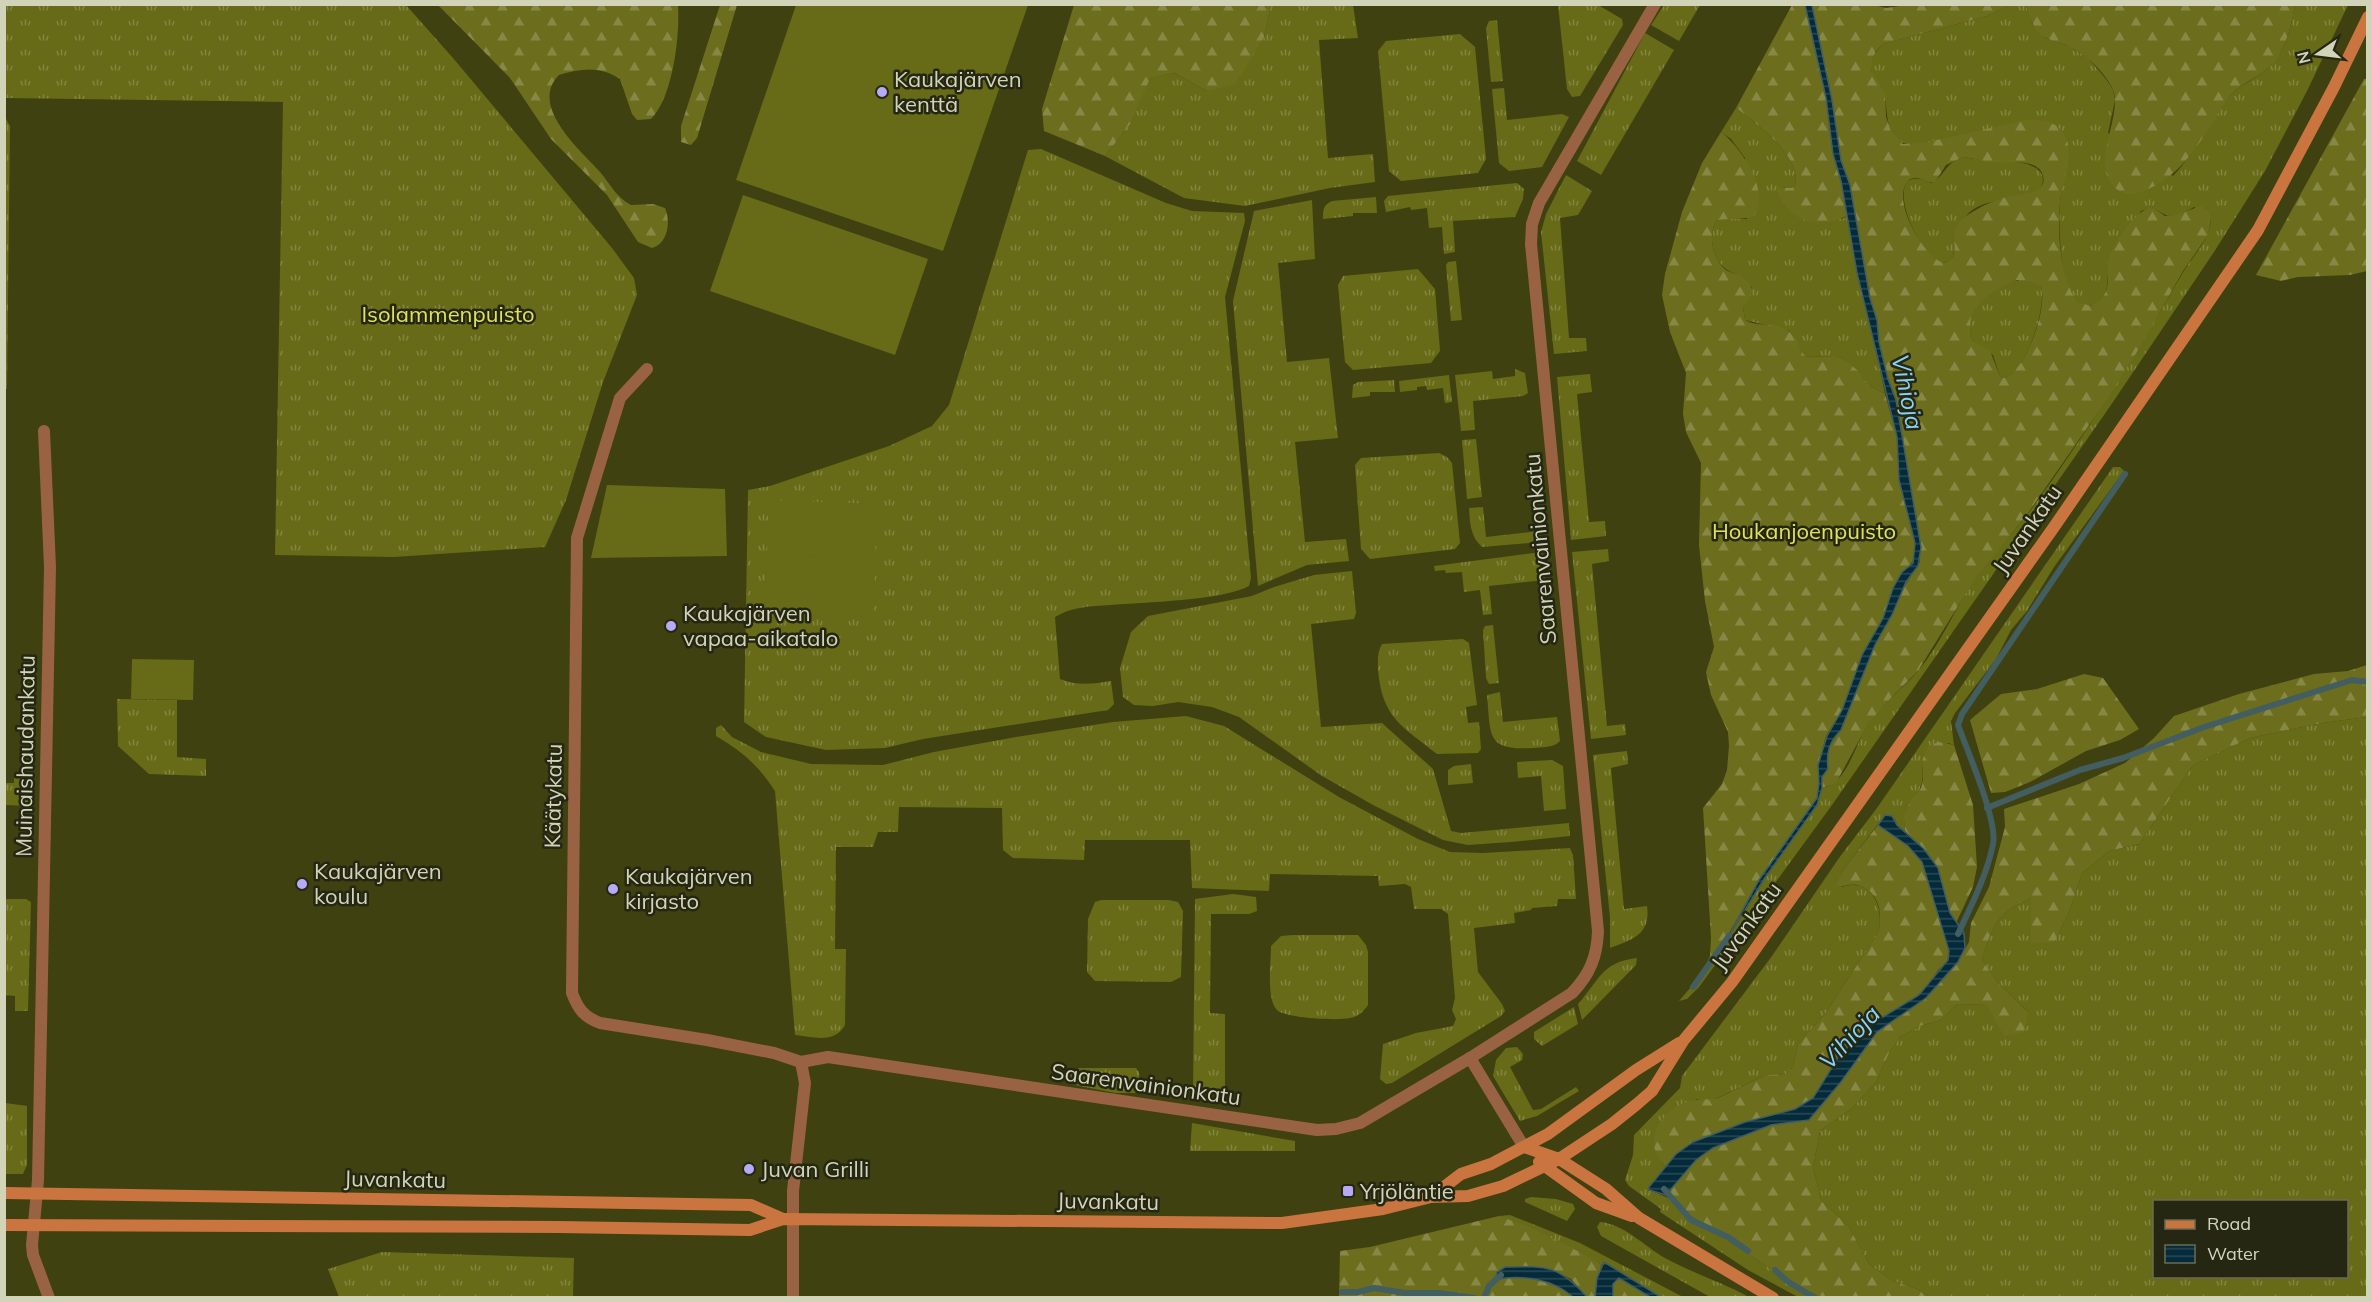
<svg xmlns="http://www.w3.org/2000/svg" width="2372" height="1302" font-family="Mulish,sans-serif">
  <style>
    .grass { fill: url(#grass-tufts); fill-rule: evenodd }
    .forest { fill: url(#forest-firs); fill-rule: evenodd }
    .pitch { fill: #676a16 }
    .water { fill: url(#water-rules); stroke: #425e61; stroke-width: 1.5 }
    .lines { fill: none; stroke-linecap: round; stroke-linejoin: round }
    .stream { stroke: #425e61; stroke-width: 6 }
    .minor { stroke: #996343; stroke-width: 12 }
    .secondary { stroke: #ca753f; stroke-width: 12 }
    .poi-dot { fill: #b7abf7; stroke: #252712; stroke-width: 2 }
    .labels { text-anchor: middle; dominant-baseline: central; stroke-width: 5; stroke-linejoin: round; paint-order: stroke }
    .poi-label { font-size: 22px; fill: #d2d4ba; stroke: #252712; text-anchor: start }
    .park-label { font-size: 22px; fill: #dde25a; stroke: #252712 }
    .street-label { font-size: 22px; fill: #d2d4ba; stroke: #252712 }
    .water-label { font-size: 24px; font-style: italic; fill: #86d3fa; stroke: #252712 }
  </style>
  <defs>
    <pattern id="grass-tufts" width="24" height="20" patternUnits="userSpaceOnUse" patternTransform="scale(1.5)"><rect width="24" height="20" fill="#676a16"/><path d="M3 7l-1-3M5 7V3M7 7l1-3M15 17l-1-3M17 17v-4M19 17l1-3" fill="none" stroke="#838540"/></pattern>
    <pattern id="forest-firs" width="22" height="20" patternUnits="userSpaceOnUse" patternTransform="scale(1.5)"><rect width="22" height="20" fill="#6c6e1d"/><path d="M5 1l3.5 6h-7zM16 11l3.5 6h-7z" fill="#878846"/></pattern>
    <pattern id="water-rules" width="6" height="5" patternUnits="userSpaceOnUse" patternTransform="scale(1.5)"><rect width="6" height="5" fill="#052b3b"/><path d="M0 2.5h6" fill="none" stroke="#294955"/></pattern>
  </defs>
  <rect width="100%" height="100%" fill="#404110"/>
  <!-- grass -->
  <g class="grass">
    <polygon points="5,4 406,5 453,58 612,248 634,278 637,295 603,382 566,500 545,547 394,557 275,555 283,102 5,98"/>
    <polygon points="1271,5 1353,5 1358,38 1319,40 1328,158 1373,154 1375,182 1330,188 1245,206 1184,198 1105,156 1131,123 1149,78 1175,73 1207,91 1264,37"/>
    <polygon points="1558,5 1598,5 1622,19 1623,25 1580,96 1572,97 1567,89"/>
    <polygon points="1664,5 1700,5 1679,41 1651,25"/>
    <path d="M2010,5H2026L2033,25L2046,38L2071,47L2088,58L2106,79L2113,90L2115,100L2108,133L2173,176C2197,151 2207,122 2229,97C2239,85 2250,82 2262,73C2284,58 2291,29 2295,5H2348L2307,91L2265,171L2214,252L2111,405L1832,805L1699,987L1687,999L1679,1001L1703,973L1724,942H1726L1764,880L1817,805L1822,788C1848,783 1855,744 1868,724C1881,704 1902,690 1918,671C1941,644 1955,608 1975,578C1990,556 2010,537 2027,515C2084,438 2134,357 2182,274C2192,256 2210,241 2211,219L2194,207C2174,218 2171,220 2152,207L2141,211C2131,230 2119,249 2110,268C2105,280 2111,290 2099,301C2093,307 2085,308 2078,303C2060,290 2058,224 2060,202C2063,178 2071,158 2065,135L1908,144C1882,141 1889,103 1883,89C1879,81 1872,77 1871,69C1870,58 1876,51 1883,44L1987,16Z"/>
    <polygon points="1497,20 1503,81 1491,82 1486,28 1489,21"/>
    <polygon points="1645,33 1674,50 1601,175 1577,161"/>
    <polygon points="1460,34 1475,47 1486,159 1478,173 1401,181 1389,171 1378,51 1386,41"/>
    <polygon points="1504,88 1507,120 1562,114 1569,117 1542,167 1509,171 1499,163 1492,89"/>
    <path d="M1736,108C1756,123 1803,157 1795,186L1791,188L1779,187L1842,219L1847,216L1857,273L1872,331L1885,394L1868,385L1844,359L1836,356L1805,357L1794,336L1789,331L1745,320L1743,307L1752,288C1745,276 1735,276 1726,269C1712,259 1708,235 1716,221L1724,219H1747L1745,158L1731,139L1721,132Z"/>
    <polygon points="5,117 10,126 7,389 4,389"/>
    <path d="M1041,149L1166,203L1192,211L1244,213L1245,221L1225,297L1251,578L1249,586C1221,601 1144,602 1110,605C1091,606 1071,607 1055,617L1060,679C1077,686 1093,684 1111,681L1114,704L1108,710L923,739L885,748L826,750L766,737L744,722L748,490L770,486L889,446L932,426L949,405L1028,150Z"/>
    <path d="M1963,157C1970,158 1975,159 1982,160C2000,164 2019,158 2036,168C2045,173 2045,186 2037,191C2021,200 1982,197 1967,215C1963,220 1956,234 1955,240C1953,250 1957,258 1944,263C1913,255 1878,157 1931,183C1946,175 1945,163 1963,157Z"/>
    <polygon points="1566,175 1592,191 1578,215 1560,218 1569,338 1586,338 1587,351 1554,354 1541,232 1546,214"/>
    <polygon points="1517,183 1524,189 1523,199 1515,217 1453,221 1455,252 1444,254 1442,227 1429,228 1427,208 1411,210 1410,207 1386,212 1384,201 1388,196"/>
    <path d="M1376,197L1377,213H1353V216L1323,219C1323,210 1323,205 1332,201Z"/>
    <polygon points="1312,200 1315,259 1278,263 1287,362 1329,358 1338,438 1295,442 1305,542 1346,539 1349,561 1307,565 1258,586 1233,301 1254,211"/>
    <polygon points="1456,261 1462,320 1451,321 1446,265 1448,262"/>
    <polygon points="1418,269 1435,289 1440,351 1431,363 1353,370 1345,362 1338,285 1343,276"/>
    <path d="M2027,279L2041,287C2047,307 2026,373 2004,378L2000,376L1993,355L1973,341C1959,307 1997,281 2027,279Z"/>
    <polygon points="1515,369 1525,373 1528,393 1523,396 1473,401 1475,430 1461,431 1455,375 1492,371 1493,379 1515,376"/>
    <polygon points="1590,374 1592,392 1577,394 1589,522 1605,521 1606,536 1571,540 1557,377"/>
    <polygon points="1449,375 1452,402 1445,403 1443,388 1427,390 1426,386 1417,387 1417,390 1400,392 1399,381"/>
    <polygon points="1394,380 1395,392 1370,392 1370,396 1352,398 1353,385 1358,382"/>
    <polygon points="1476,439 1482,497 1467,499 1462,440"/>
    <polygon points="1439,453 1447,457 1452,463 1460,543 1455,549 1370,559 1361,549 1355,465 1361,458"/>
    <path d="M2113,467H2120L2124,471L2054,567L2027,611L2011,630L1996,659L1955,713L1951,721L1954,745L1948,743L1922,761C1922,769 1924,778 1921,785C1914,806 1903,803 1905,831L1897,825L1895,819L1885,815L1846,866L1836,882L1842,887C1872,877 1885,908 1878,933L1825,1014L1798,1044L1793,1067L1786,1074L1766,1075L1711,1101L1696,1099L1661,1161L1666,1167L1648,1189L1668,1198L1667,1200L1792,1283L1820,1297H1798L1748,1270L1660,1212L1661,1209L1629,1186L1625,1180L1633,1155L1634,1135L1680,1088L1682,1076L1772,956L1839,858L1877,808Z"/>
    <path d="M1483,507L1486,537L1539,531L1541,537L1530,543L1482,547C1470,536 1470,523 1469,508Z"/>
    <polygon points="1608,549 1609,561 1592,564 1607,726 1625,724 1626,735 1591,739 1572,552"/>
    <polygon points="1542,552 1545,580 1489,586 1492,614 1483,615 1480,590 1464,592 1462,572 1446,573 1445,570 1435,571 1434,566"/>
    <polygon points="1352,571 1356,613 1354,619 1311,624 1321,727 1382,723 1433,769 1451,831 1461,833 1569,823 1570,836 1511,842 1468,845 1443,840 1373,805 1322,776 1239,717 1212,707 1178,702 1153,706 1134,705 1123,697 1120,668 1131,632 1148,616 1252,596 1274,587 1314,575"/>
    <polygon points="1493,625 1499,683 1489,684 1486,678 1483,630 1485,626"/>
    <path d="M1463,639L1469,643L1477,705L1466,707L1468,723L1479,722L1481,749L1478,753L1437,754C1403,727 1382,718 1378,670C1378,659 1377,653 1382,644Z"/>
    <path d="M1500,692L1503,722L1557,717L1560,741C1554,748 1542,747 1533,748C1485,751 1491,735 1487,695Z"/>
    <polygon points="117,699 177,700 177,757 206,759 206,776 149,774 118,746"/>
    <path d="M1186,716L1224,726L1339,797L1418,839L1450,852L1483,853L1570,848L1573,855L1576,899H1558L1557,906L1532,908L1531,910L1514,913L1515,923L1474,928L1478,972L1502,1004L1505,1011L1501,1016L1392,1083L1386,1084L1380,1079L1383,1044L1416,1033L1453,1026L1456,1019L1452,1010L1455,998L1448,914L1441,909H1414L1411,887L1405,884L1379,886L1378,876L1270,874L1269,891L1192,888L1190,840H1085L1084,860L1013,858L1003,850L1002,808L899,807L898,832H878L873,847H836L835,949H846L845,1025C835,1044 813,1037 795,1035L775,791C758,765 743,752 716,736V728L721,725L732,737L761,752L811,764L883,765L934,752L1016,737L1113,722Z"/>
    <path d="M2367,717V1297H1930L1917,1289L1893,1281L1869,1264L1849,1227L1821,1200L1813,1168L1820,1131L1852,1108L1876,1082L1889,1053L1900,1037L1920,1026L1941,1020L1957,1004L1987,1005L2028,1012L1999,984L1982,960C1992,927 1997,912 2031,898L2055,942L2071,907L2082,873L2109,851L2139,844L2193,765L2250,738L2322,723ZM2154,1202H2346V1276H2154Z"/>
    <path d="M1627,751L1628,764L1611,768L1624,909L1647,906C1651,934 1633,940 1610,948V917L1593,755Z"/>
    <polygon points="1552,760 1563,766 1566,809 1544,811 1541,776 1518,778 1517,762"/>
    <polygon points="1471,764 1473,783 1448,785 1448,770 1454,766"/>
    <polygon points="32,772 31,806 5,805 5,783 14,783 14,773"/>
    <polygon points="1233,894 1256,897 1257,911 1249,914 1211,914 1210,1013 1225,1014 1225,1095 1193,1092 1195,899"/>
    <polygon points="5,899 26,899 31,902 28,1011 15,1011 15,996 5,995"/>
    <polygon points="1101,900 1169,900 1178,902 1183,911 1181,977 1171,982 1095,981 1087,972 1088,919 1095,902"/>
    <path d="M1293,935H1358L1366,945L1368,952V1005C1363,1012 1358,1017 1350,1018C1338,1021 1284,1018 1277,1010C1266,999 1271,962 1271,946L1281,936Z"/>
    <path d="M1637,958L1636,965L1582,1020L1578,1004C1599,981 1601,962 1637,958Z"/>
    <polygon points="1574,1007 1578,1024 1542,1046 1534,1039 1534,1032"/>
    <polygon points="1517,1047 1523,1054 1522,1060 1510,1067 1533,1110 1541,1109 1576,1087 1579,1091 1537,1116 1520,1121 1493,1076 1496,1060 1506,1048"/>
    <polygon points="1079,1068 1136,1068 1139,1072 1140,1089 1135,1093 1115,1093 1075,1085 1070,1075"/>
    <polygon points="5,1103 27,1106 27,1165 23,1174 5,1174"/>
    <polygon points="1192,1123 1295,1141 1295,1151 1190,1151"/>
    <polygon points="1531,1197 1556,1199 1573,1204 1575,1209 1567,1221 1525,1202 1525,1199"/>
    <polygon points="1510,1215 1580,1243 1683,1297 1661,1297 1604,1262 1601,1266 1599,1262 1499,1216"/>
    <path d="M1600,1222C1624,1224 1644,1246 1665,1258C1692,1273 1722,1282 1749,1297H1710L1601,1236L1597,1227Z"/>
    <polygon points="382,1252 574,1258 573,1297 339,1297 328,1269"/>
  </g>
  <!-- forest -->
  <g class="forest">
    <path d="M1913,4L2010,5L1987,16L1883,44L1876,51L1872,60L1871,70L1885,92L1886,117L1891,131L1903,144L1928,142L2027,120C2041,120 2055,120 2064,134C2076,153 2062,182 2060,202C2057,232 2060,277 2077,302L2091,306C2116,293 2104,276 2110,256C2115,240 2136,210 2152,207L2165,216H2172L2201,206L2208,211L2211,219L2208,235L2183,271L2143,342L2108,398L2026,516L1976,577L1918,671L1884,705L1868,724L1836,783L1822,788V777L1828,766V750L1832,739L1841,730L1875,645L1893,613L1901,592L1920,562L1917,518L1909,487L1896,400L1888,379L1879,342L1877,320L1870,298L1850,185L1841,160L1832,100L1812,5H1874L1886,8ZM1963,157C1973,158 1981,161 1990,162C2003,164 2035,157 2042,173C2051,195 2019,194 2007,197C1998,199 1989,203 1981,207C1971,213 1958,219 1955,231C1952,244 1960,257 1944,263C1924,258 1889,198 1909,180C1918,173 1926,184 1935,182L1946,165ZM2017,280H2027L2041,287C2048,307 2026,372 2004,378L2000,376L1990,351L1973,341C1960,309 1992,290 2017,280Z"/>
    <path d="M438,5H678C680,35 673,97 651,119L637,120L632,114L620,79C601,66 581,68 559,75C528,106 581,151 600,172C610,184 617,198 631,205L653,204L665,208C671,222 668,243 652,248L638,242L607,195L551,139L510,78Z"/>
    <polygon points="720,5 737,5 697,138 691,145 681,142 681,126"/>
    <polygon points="1074,5 1074,4 1271,5 1264,37 1235,84 1207,91 1175,73 1150,78 1131,123 1105,156 1044,131 1042,109"/>
    <path d="M1792,5H1805L1826,98L1833,154L1841,181L1847,216C1819,229 1789,222 1777,191L1779,187L1791,188L1795,186C1803,157 1756,123 1736,108Z"/>
    <path d="M2026,5V4L2295,5C2292,23 2287,44 2276,60C2264,76 2243,81 2230,96C2224,103 2219,111 2215,119C2195,150 2178,178 2143,191C2135,194 2128,196 2121,192C2084,171 2124,117 2113,90C2106,73 2085,53 2068,46C2059,42 2047,40 2039,33C2032,26 2029,14 2026,5Z"/>
    <polygon points="2364,79 2368,79 2367,271 2350,275 2298,277 2281,281 2256,275"/>
    <path d="M1721,132C1740,146 1772,193 1754,216C1742,221 1729,217 1716,221C1708,235 1712,259 1726,270C1734,275 1750,277 1752,290C1752,295 1746,302 1743,307L1745,320C1759,328 1776,321 1791,333C1799,339 1799,349 1806,357L1836,356L1844,359L1857,370L1868,385L1885,394L1897,437L1899,480L1914,537V559L1893,588L1883,618L1862,655L1842,710L1826,736L1818,765L1819,783L1817,798L1759,880L1724,942L1703,973L1710,956L1711,938L1703,808L1722,784L1727,770L1729,746L1728,732L1711,695L1706,672L1714,647L1705,601L1699,545L1701,463L1686,432L1683,414L1686,373L1670,332L1662,295L1665,274L1682,212L1702,163Z"/>
    <path d="M2367,665V717L2322,723L2250,738L2193,765L2139,844L2109,851L2082,873L2071,907L2055,942L2031,943V898C1997,912 1992,927 1982,960L1999,984L2028,1012L2024,1032L2004,1036L1987,1005L1957,1004L1941,1020L1920,1026L1900,1037L1889,1053L1876,1082L1852,1108L1820,1131L1813,1168L1821,1200L1849,1227L1869,1264L1893,1281L1917,1289L1930,1297H1820L1792,1283L1667,1200L1672,1187L1703,1153L1713,1148L1771,1125L1809,1120L1841,1082L1877,1032L1934,988L1958,962L1969,942L1971,923L1989,887L2005,827L2004,809L2079,784L2125,763L2154,738L2174,716L2239,694L2314,674L2348,671Z"/>
    <polygon points="2084,674 2103,678 2139,729 2120,740 2086,751 2030,782 2005,792 1991,793 1970,720 2001,694 2037,689"/>
    <polygon points="1939,742 1954,745 1973,805 1977,867 1973,887 1956,923 1950,913 1938,868 1924,849 1905,831 1904,816 1910,802 1921,788 1923,779 1922,761 1928,746"/>
    <path d="M1878,825L1908,846L1922,862L1949,951L1948,960L1938,970L1926,988L1914,998L1870,1026L1833,1065L1813,1098L1795,1109L1745,1122L1693,1142L1676,1154L1666,1167C1660,1160 1653,1151 1654,1141C1655,1121 1675,1102 1695,1100C1703,1098 1710,1101 1718,1098L1766,1075L1786,1074L1793,1067L1798,1044L1825,1014L1878,933C1883,914 1880,891 1857,885C1851,883 1845,887 1838,886L1836,882L1846,866Z"/>
    <path d="M1499,1216L1534,1229L1599,1262L1601,1266L1595,1297H1587L1571,1279L1551,1269L1524,1267L1496,1280C1520,1271 1554,1281 1573,1297L1339,1298L1340,1251L1370,1247Z"/>
    <polygon points="1619,1278 1650,1297 1613,1298 1613,1284"/>
  </g>
  <!-- pitch -->
  <g class="pitch">
    <polygon points="796,5 1028,5 943,251 736,180"/>
    <polygon points="743,195 928,259 895,355 710,291"/>
    <polygon points="607,485 725,489 727,556 591,558"/>
    <polygon points="769,500 877,504 875,557 767,554"/>
    <polygon points="767,555 875,559 874,612 765,609"/>
    <polygon points="132,659 194,660 193,700 131,699"/>
  </g>
  <!-- water -->
  <g class="water">
    <path d="M1805,5H1812L1832,100L1841,160L1850,185L1870,298L1877,320L1879,342L1888,379L1896,400L1921,547L1918,566L1906,582L1893,613L1875,645L1841,730C1829,742 1826,753 1828,769L1822,777V788L1817,805L1764,879L1725,943L1759,880L1817,798L1819,783L1818,765L1827,736L1842,710L1862,655L1883,618L1893,588L1902,572L1913,563L1915,543L1899,480L1897,437L1857,273L1841,181L1833,154L1826,98Z"/>
    <polygon points="1885,815 1892,816 1897,825 1924,849 1938,868 1950,913 1964,933 1965,948 1958,962 1926,998 1877,1032 1841,1082 1809,1120 1771,1125 1713,1148 1696,1160 1666,1195 1649,1190 1649,1187 1676,1154 1693,1142 1745,1122 1795,1109 1813,1098 1839,1056 1873,1023 1919,995 1948,960 1949,951 1922,862 1908,846 1878,825"/>
    <polygon points="1604,1262 1661,1297 1650,1297 1619,1278 1613,1284 1613,1297 1595,1297 1597,1278"/>
    <path d="M1505,1267C1547,1266 1558,1265 1587,1297H1573C1553,1279 1521,1274 1495,1280L1497,1272Z"/>
  </g>
  <g class="lines">
    <!-- stream -->
    <g class="stream">
      <polyline points="1987,808 2080,770 2123,758 2204,727 2352,680 2368,682"/>
      <path d="M1958,934C1971,906 1987,875 1993,844C1998,821 1967,750 1958,725L1962,714L2125,474"/>
      <polyline points="1693,987 1729,936"/>
      <polyline points="1664,1189 1691,1220 1728,1237 1748,1251"/>
      <polyline points="1775,1270 1787,1281 1815,1298"/>
      <polyline points="1342,1292 1358,1292 1374,1288 1405,1293 1439,1293 1475,1298"/>
      <polyline points="1484,1298 1489,1286 1501,1275"/>
    </g>
    <!-- minor -->
    <g class="minor">
      <path d="M647,369L620,398L577,538L572,993C578,1009 584,1017 600,1023L707,1040L774,1053L801,1062L828,1057L1317,1130L1336,1129L1360,1123L1470,1058L1572,993C1590,974 1597,957 1598,931L1531,244L1532,224L1539,203L1655,4"/>
      <polyline points="44,431 50,567 38,1180 32,1245 33,1255 49,1298"/>
      <polyline points="1470,1058 1524,1147"/>
      <polyline points="793,1298 793,1191 805,1083 801,1062"/>
    </g>
    <!-- secondary -->
    <g class="secondary">
      <polyline points="1524,1147 1559,1159 1606,1189 1639,1218 1773,1298"/>
      <polyline points="1539,1162 1596,1203 1632,1216"/>
      <polyline points="4,1193 751,1205 783,1219"/>
      <polyline points="1431,1197 1461,1174 1491,1164 1548,1134 1636,1070 1679,1043"/>
      <polyline points="4,1225 558,1227 750,1230 783,1219 1282,1223 1383,1209 1431,1197 1468,1196 1503,1186 1559,1159 1612,1124 1637,1104 1652,1091 1683,1041 1732,982 2054,527 2258,230 2334,87 2368,17"/>
    </g>
  </g>
  <!-- markers -->
  <g class="poi-dot">
    <circle cx="882" cy="92" r="6"/>
    <circle cx="671" cy="626" r="6"/>
    <circle cx="302" cy="884" r="6"/>
    <circle cx="613" cy="889" r="6"/>
    <circle cx="749" cy="1169" r="6"/>
    <rect x="1342" y="1185" width="12" height="12" rx="3"/>
  </g>
  <g class="labels">
    <!-- poi labels -->
    <g class="poi-label">
      <text x="894" y="79">Kaukajärven<tspan x="894" dy="25">kenttä</tspan></text>
      <text x="683" y="613">Kaukajärven<tspan x="683" dy="25">vapaa-aikatalo</tspan></text>
      <text x="314" y="871">Kaukajärven<tspan x="314" dy="25">koulu</tspan></text>
      <text x="625" y="876">Kaukajärven<tspan x="625" dy="25">kirjasto</tspan></text>
      <text x="761" y="1169">Juvan Grilli</text>
      <text x="1360" y="1191">Yrjöläntie</text>
    </g>
    <!-- park labels -->
    <g class="park-label">
      <text x="448" y="314">Isolammenpuisto</text>
      <text x="1804" y="531">Houkanjoenpuisto</text>
    </g>
    <!-- street labels -->
    <g class="street-label">
      <text transform="translate(2027 529) rotate(-55)">Juvankatu</text>
      <text transform="translate(1540 549) rotate(-95)">Saarenvainionkatu</text>
      <text transform="translate(25 756) rotate(-89)">Muinaishaudankatu</text>
      <text transform="translate(553 796) rotate(-89)">Käätykatu</text>
      <text transform="translate(1746 926) rotate(-54)">Juvankatu</text>
      <text transform="translate(1146 1084) rotate(8)">Saarenvainionkatu</text>
      <text transform="translate(395 1179) rotate(1)">Juvankatu</text>
      <text transform="translate(1108 1201) rotate(1)">Juvankatu</text>
    </g>
    <!-- water labels -->
    <g class="water-label">
      <text transform="translate(1908 392) rotate(78)">Vihioja</text>
      <text transform="translate(1849 1037) rotate(-47)">Vihioja</text>
    </g>
  </g>
  <!-- border -->
  <rect width="2372" height="1302" fill="none" stroke="#d2d4ba" stroke-width="12"/>
  <!-- legend -->
  <rect x="2153" y="1200" width="195" height="78" fill="#252712" stroke="#6a6c55" stroke-width="1.5"/>
  <rect x="2165" y="1220" width="30" height="9" fill="#ca753f" stroke="#6a6c55" stroke-width="1.5"/>
  <text x="2207" y="1230" font-size="18" fill="#d2d4ba">Road</text>
  <rect x="2165" y="1245" width="30" height="18" fill="url(#water-rules)" stroke="#6a6c55" stroke-width="1.5"/>
  <text x="2207" y="1260" font-size="18" fill="#d2d4ba">Water</text>
  <!-- north arrow -->
  <g transform="translate(2318 54) rotate(256)" stroke="#252712" stroke-width="4.5" paint-order="stroke">
  <path d="M0-4.5L10 22L0 15L-10 22Z" fill="#d2d4ba"/>
  <text y="-9" font-size="16" font-weight="bold" text-anchor="middle" fill="#d2d4ba">N</text>
  </g>
</svg>
